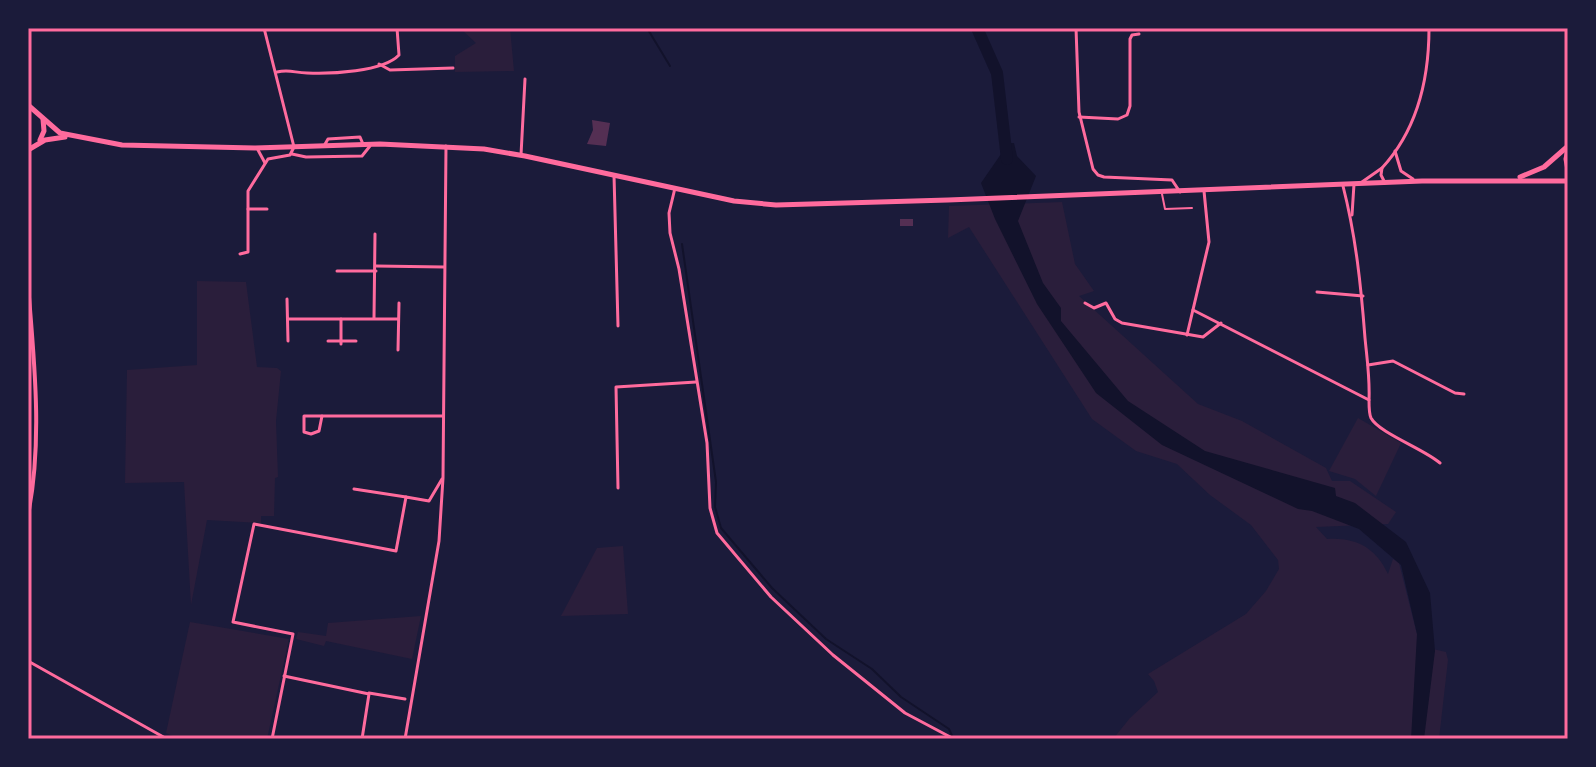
<svg xmlns="http://www.w3.org/2000/svg" width="1596" height="767" font-family="Roboto,sans-serif">
  <style>
    .green { fill: #2a1e3b }
    .water { fill: #12122b }
    .lines { fill: none; stroke-linecap: round; stroke-linejoin: round }
    .stream { stroke: #12122b; stroke-width: 2 }
    .river { stroke: #12122b; stroke-width: 12 }
    .building { fill: #542f53 }
    .service { stroke: #ff6b9d; stroke-width: 2 }
    .minor { stroke: #ff6b9d; stroke-width: 3 }
    .tertiary { stroke: #ff6b9d; stroke-width: 4 }
    .primary { stroke: #ff6b9d; stroke-width: 5 }
    .neatline { fill: none; stroke: #ff6b9d; stroke-width: 3 }
  </style>
  <rect width="100%" height="100%" fill="#1b1b3a"/>
  <!-- green -->
  <g class="green">
    <polygon points="466,28 510,28 514,71 455,72 455,56 476,43 462,30"/>
    <path d="M1062,202L1075,264L1094,291L1079,296L1198,404L1242,421L1326,468L1332,481H1350L1396,512L1388,524L1316,527L1327,539C1356,537 1376,548 1388,574L1393,559L1399,563L1420,646L1446,652L1448,660L1439,739H1113L1130,718L1158,692L1154,681L1148,674L1246,614L1266,591L1279,569L1278,560L1251,525L1210,495L1177,464L1136,451L1092,419L969,227L948,238L949,206Z"/>
    <polygon points="197,281 246,282 257,367 277,368 281,371 276,421 278,477 275,478 274,516 261,516 261,523 207,520 191,605 184,482 125,483 127,370 197,365"/>
    <polygon points="1358,418 1401,443 1376,496 1355,479 1329,471"/>
    <polygon points="623,546 628,614 561,616 597,548"/>
    <polygon points="421,616 412,659 326,641 324,646 296,639 298,632 326,636 328,623"/>
    <polygon points="190,622 289,639 267,739 179,739 166,733"/>
  </g>
  <!-- water -->
  <polygon class="water" points="1000,143 1014,143 1017,156 1036,176 1018,221 1043,283 1061,308 1061,321 1128,401 1205,451 1335,488 1336,496 1355,503 1406,542 1430,593 1435,651 1424,739 1411,739 1417,634 1401,565 1359,529 1312,511 1298,509 1162,445 1096,393 1037,304 995,219 981,183 1001,154"/>
  <g class="lines">
    <!-- stream -->
    <g class="stream">
      <polyline points="647,28 670,66"/>
      <polyline points="682,244 716,482 715,507 721,528 772,588 826,639 872,669 901,697 949,729 953,738"/>
    </g>
    <!-- river -->
    <polyline class="river" points="977,28 997,73 1007,159"/>
  </g>
  <!-- building -->
  <g class="building">
    <polygon points="592,120 610,123 606,146 587,144 593,130"/>
    <rect x="900" y="219" width="13" height="7"/>
  </g>
  <g class="lines">
    <!-- service -->
    <polyline class="service" points="1162,194 1165,209 1192,208"/>
    <!-- minor -->
    <g class="minor">
      <polyline points="1076,28 1079,112 1093,169 1098,175 1104,177 1172,180 1180,192"/>
      <polyline points="379,64 390,70 453,68"/>
      <path d="M277,72C290,69 295,73 307,73C330,74 383,72 399,55L397,28"/>
      <polyline points="1079,117 1118,119 1127,115 1130,106 1130,39 1132,35 1139,34"/>
      <polyline points="324,146 328,139 360,137 363,144"/>
      <polyline points="258,150 265,163"/>
      <polyline points="1395,151 1401,171 1413,179"/>
      <polyline points="292,154 306,157 362,156 370,146"/>
      <polyline points="521,155 525,79"/>
      <polyline points="614,175 618,326"/>
      <polyline points="1362,182 1382,168"/>
      <path d="M1385,183L1381,175L1382,168C1417,130 1429,79 1429,28"/>
      <path d="M1343,186C1356,237 1361,286 1365,338C1367,359 1370,378 1369,400"/>
      <polyline points="675,188 669,213 670,233 679,269 707,443 710,508 717,533 771,597 833,655 905,713 954,739"/>
      <polyline points="248,209 267,209"/>
      <polyline points="1352,215 1354,184"/>
      <polyline points="240,254 248,252 248,191 268,159 290,155 294,147 264,28"/>
      <polyline points="376,266 444,267"/>
      <polyline points="337,271 376,271"/>
      <polyline points="1317,292 1363,296"/>
      <polyline points="287,299 288,341"/>
      <polyline points="1085,303 1094,308 1106,303 1115,319 1122,323 1203,337 1221,323"/>
      <path d="M1193,310L1369,400C1369,405 1369,414 1371,418C1379,433 1424,449 1440,463"/>
      <polyline points="374,318 375,234"/>
      <polyline points="288,319 398,319"/>
      <polyline points="341,319 341,344"/>
      <polyline points="1187,335 1209,242 1204,191"/>
      <polyline points="328,341 356,341"/>
      <polyline points="398,350 399,303"/>
      <polyline points="1368,365 1393,361 1455,393 1464,394"/>
      <polygon points="304,416 322,416 319,431 311,434 304,432"/>
      <polyline points="322,416 443,416"/>
      <polyline points="618,488 616,387 696,382"/>
      <polyline points="354,489 406,497"/>
      <polyline points="28,661 167,739"/>
      <polyline points="284,676 369,694 362,739"/>
      <polyline points="369,693 405,699"/>
      <polyline points="272,739 293,634 233,622 254,524 396,551 406,497 429,501 442,479"/>
      <polyline points="405,739 439,541 443,478 446,146"/>
    </g>
    <!-- tertiary -->
    <path class="tertiary" d="M28,285C34,359 43,441 28,515"/>
    <!-- primary -->
    <g class="primary">
      <polyline points="28,105 60,133 122,145 255,148 380,144 484,149 525,156 734,201 776,205 948,200 1422,181 1568,181"/>
      <polyline points="40,140 44,131 43,119"/>
      <polyline points="1568,149 1566,159 1568,170"/>
      <polyline points="28,150 45,140 65,137"/>
      <polyline points="1520,177 1544,167 1568,146"/>
    </g>
  </g>
  <!-- border -->
  <rect width="1596" height="767" fill="none" stroke="#1b1b3a" stroke-width="60"/>
  <rect x="30" y="30" width="1536" height="707" class="neatline"/>
</svg>
